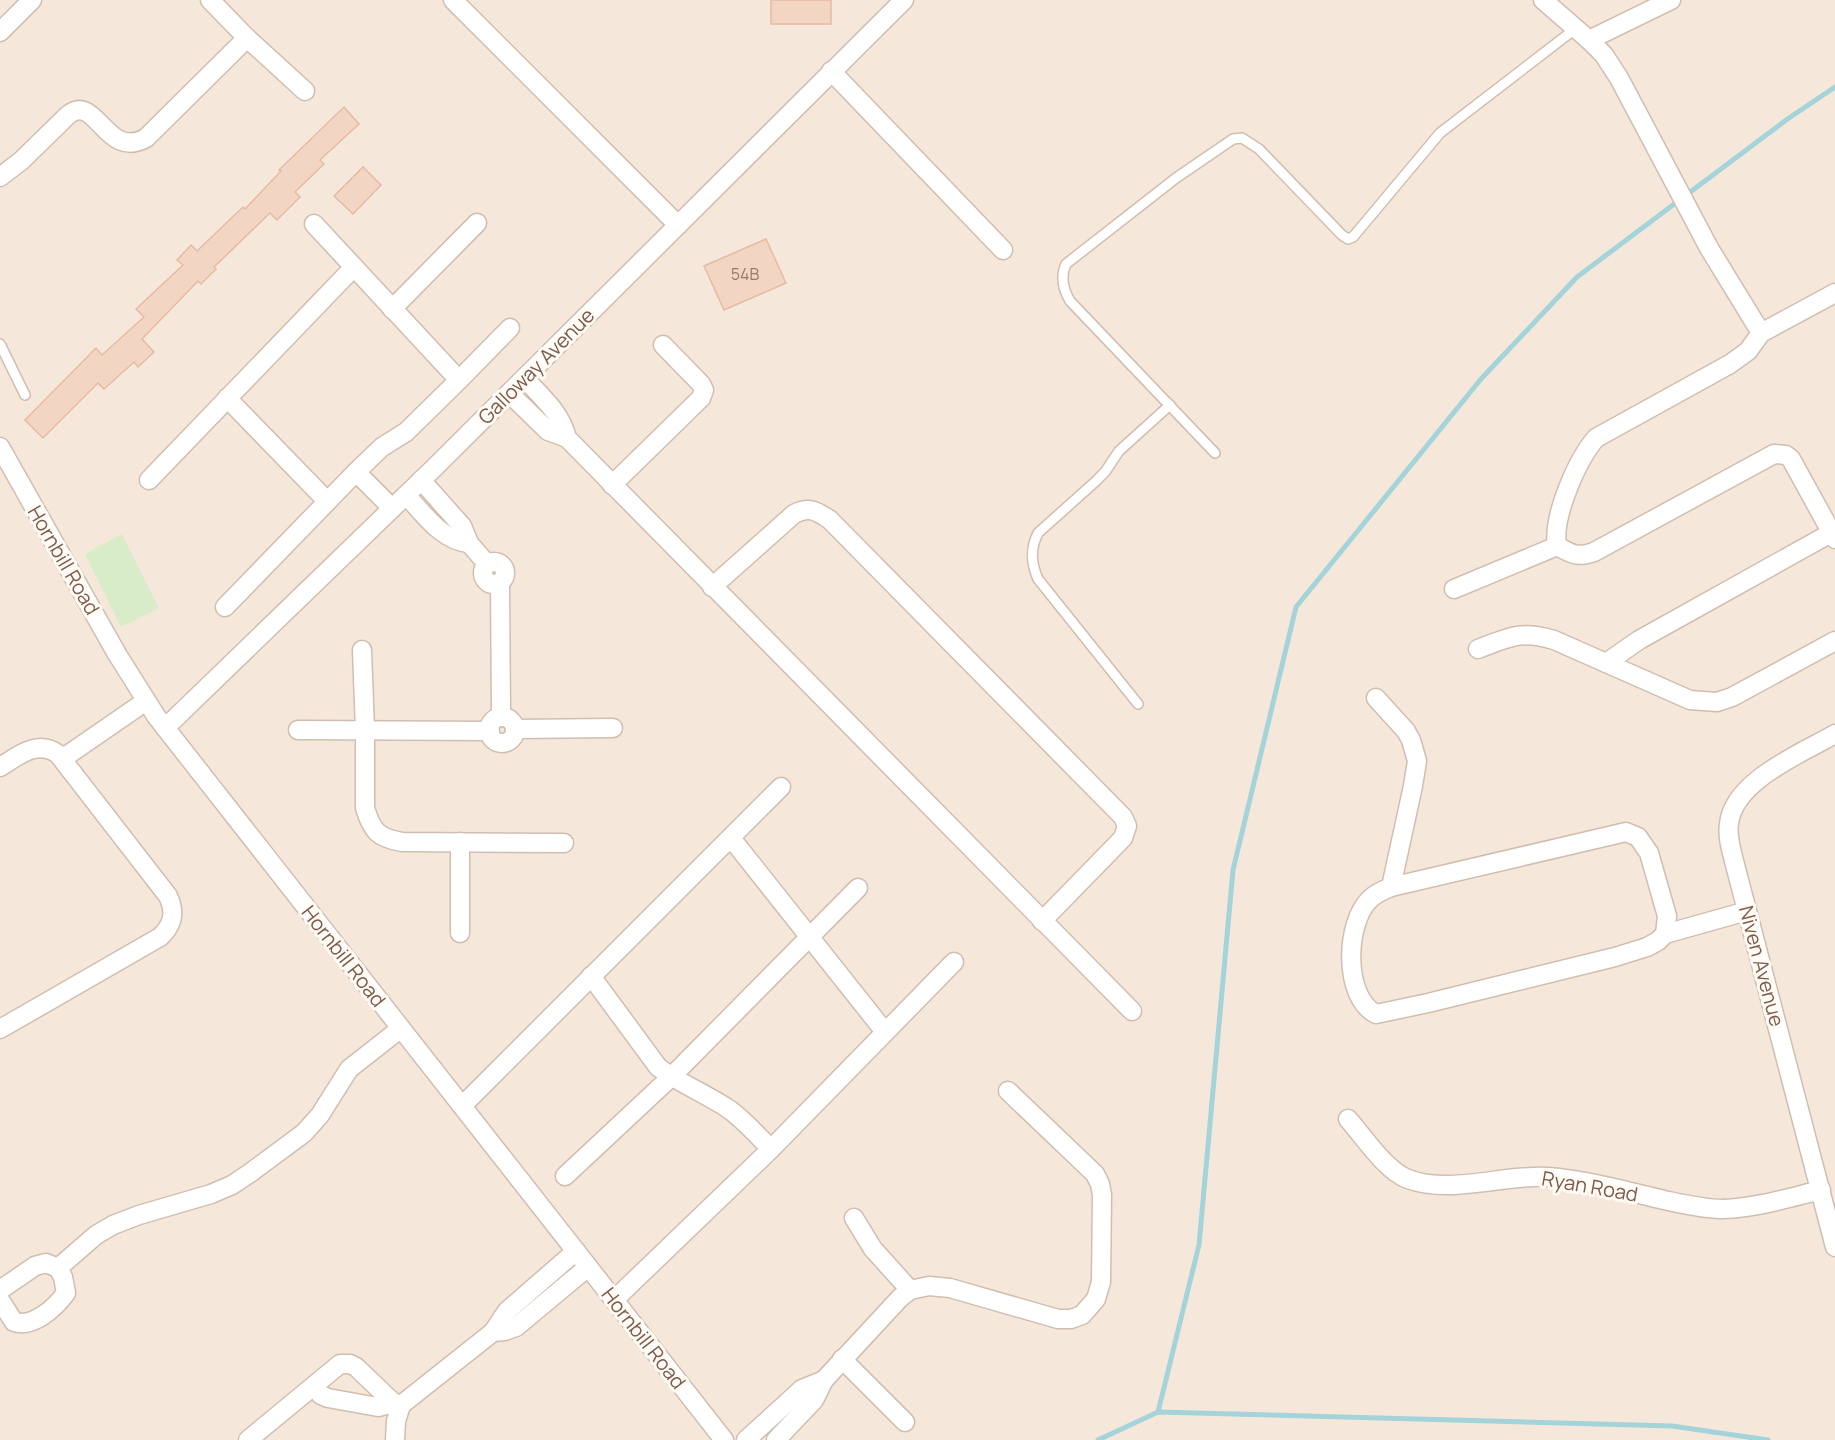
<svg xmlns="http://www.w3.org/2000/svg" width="1835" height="1440" font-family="Manrope,sans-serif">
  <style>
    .residential { fill: #f5e8da }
    .green { fill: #d8ecc9 }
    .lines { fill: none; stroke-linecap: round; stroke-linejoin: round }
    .stream { stroke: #a5d3da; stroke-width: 5 }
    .building { fill: #f3d5c3; stroke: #e6bba3; stroke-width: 1.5 }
    .lane-casing { stroke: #d1beb0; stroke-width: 12 }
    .street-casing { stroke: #d1beb0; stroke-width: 21 }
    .lane { stroke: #fff; stroke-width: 9 }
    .street { stroke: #fff; stroke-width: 18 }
    .labels { text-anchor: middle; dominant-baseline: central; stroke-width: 6; stroke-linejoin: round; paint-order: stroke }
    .number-label { font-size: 16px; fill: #987a6a }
    .street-label { font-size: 20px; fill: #7a5c4d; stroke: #fffaf3 }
  </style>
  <rect width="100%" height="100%" fill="#fdf6ec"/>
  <!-- residential -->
  <rect class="residential" x="0" y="0" width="1835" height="1440"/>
  <!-- green -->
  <polygon class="green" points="122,534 159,608 121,627 85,554"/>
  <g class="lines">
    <!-- stream -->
    <g class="stream">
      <polyline points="1158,1412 1199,1245 1233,870 1296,607 1481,379 1577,277 1786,120 1835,87"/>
      <polyline points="1098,1440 1158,1412 1672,1426 1768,1440"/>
    </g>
  </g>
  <!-- building -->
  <g class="building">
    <rect x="771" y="0" width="60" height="24"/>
    <polygon points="344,107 359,124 320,160 324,164 295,192 300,197 277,220 270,213 214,267 216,269 201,284 198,281 142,339 154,352 138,367 134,362 104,389 98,383 43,438 25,420 96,348 102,355 144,317 136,309 183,265 177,260 191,245 197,251 243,207 245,209 281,171 279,170"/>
    <polygon points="363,167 381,185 353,214 334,196"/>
    <polygon points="766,239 786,283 724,310 704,266"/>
  </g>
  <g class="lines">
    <defs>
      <g id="lane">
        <polyline points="0,344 25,395"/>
        <path d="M1215,453L1070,301C1063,289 1060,277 1066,264L1176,178L1233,139L1242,138L1259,149L1342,235L1348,239L1353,237L1440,133L1575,29"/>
        <path d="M1138,704L1038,579C1031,563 1030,549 1038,533L1096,481L1105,472L1119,451L1170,405"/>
      </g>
      <g id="street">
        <polyline points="210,0 247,38 305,91"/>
        <polyline points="453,0 678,225"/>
        <polyline points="1543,0 1589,40 1604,55 1619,78 1709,248 1761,333"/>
        <polyline points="0,32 32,0"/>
        <polyline points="1589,40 1671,0"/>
        <polyline points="831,71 1003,250"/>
        <path d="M0,177L21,161L67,116C96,90 105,161 146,138L247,38"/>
        <polyline points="314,224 459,380"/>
        <polyline points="392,309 477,223"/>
        <path d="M525,379C542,397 561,413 567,438L1132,1011"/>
        <polyline points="509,393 548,431 567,438"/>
        <polyline points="227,398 327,501"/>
        <polyline points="0,447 117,654 156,716 724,1440"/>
        <polyline points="356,472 392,508"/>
        <polyline points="149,480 354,267"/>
        <polyline points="421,480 462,526 469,543 487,564"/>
        <polyline points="612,485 701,398 704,390 701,384 663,345"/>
        <path d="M406,495C423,513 442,541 469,543"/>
        <path d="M1557,546C1552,517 1577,460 1596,438L1730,364L1748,351L1761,333L1835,293"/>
        <circle cx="494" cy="573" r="11"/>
        <polyline points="500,582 501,717"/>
        <path d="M712,587L794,514C809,506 817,511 830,520L1123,817L1127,826L1123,838L1042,921"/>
        <path d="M1454,589L1557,546C1572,554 1577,558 1594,552L1774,454L1786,455L1791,459L1835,539"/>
        <polyline points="225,607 356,472 382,447 406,432 459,380 510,328"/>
        <path d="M1478,649C1510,637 1520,630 1554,640L1690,700L1717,702L1732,697L1835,641"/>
        <path d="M362,650L365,730V808C372,831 378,838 402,842L564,843"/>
        <polyline points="1606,663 1639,640 1831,533"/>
        <polyline points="1376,698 1406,731 1411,740 1417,761 1413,786 1391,887"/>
        <circle cx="502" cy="730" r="13"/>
        <polyline points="165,728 434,468 904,0"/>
        <polyline points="515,729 613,728"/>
        <polyline points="298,730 490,731"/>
        <path d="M1835,734C1802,753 1733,781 1729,824C1727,836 1731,849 1734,861L1835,1247"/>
        <polyline points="62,759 146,701"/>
        <path d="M0,767C18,756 37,739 58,754L168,896C176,913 173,925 160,937L0,1029"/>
        <path d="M1626,832L1638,837L1649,853L1667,916L1665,934L1658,941L1647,947L1615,957L1428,1003L1376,1014C1343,997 1345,923 1370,899C1376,893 1384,890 1391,887Z"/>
        <polyline points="731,838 885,1032"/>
        <polyline points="460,842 460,933"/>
        <polyline points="1665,934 1747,911"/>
        <path d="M591,976L658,1067C680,1084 707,1094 730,1110C745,1121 758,1136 771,1149"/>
        <polyline points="462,1106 781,787"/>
        <path d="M1348,1119C1364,1137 1386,1171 1408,1179C1450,1195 1505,1174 1548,1177C1587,1180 1626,1191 1664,1200C1683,1204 1703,1209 1723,1209C1756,1208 1788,1198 1821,1190"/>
        <polyline points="565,1176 671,1077 858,888"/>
        <polyline points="854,1218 873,1249 910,1290"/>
        <polyline points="0,1290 35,1266 46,1263 58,1268 96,1235 113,1225 139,1215 211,1194 232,1185 250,1173 304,1133 320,1115 349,1069 400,1029"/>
        <polyline points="615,1299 771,1149 954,962"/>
        <path d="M0,1300L14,1322C33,1328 55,1308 66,1293L63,1277L58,1268"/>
        <polyline points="493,1332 505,1331 516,1327 588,1267"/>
        <polyline points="842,1359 905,1422"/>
        <polyline points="314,1386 321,1395 328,1398 378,1407 395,1403"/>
        <polyline points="248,1440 340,1364 350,1364 356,1367 399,1408"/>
        <polyline points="395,1440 396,1421 401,1405 493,1332 507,1311 576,1251"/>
        <polyline points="746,1440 802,1389 824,1380"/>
        <polyline points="776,1440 814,1400 824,1380 900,1298 910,1290 929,1286 950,1288 1058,1319 1071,1319 1082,1315 1096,1299 1101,1282 1102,1195 1100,1184 1095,1174 1008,1091"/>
      </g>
    </defs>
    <!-- lane casing -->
    <use href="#lane" class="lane-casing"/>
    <!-- street casing -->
    <use href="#street" class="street-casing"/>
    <!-- lane -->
    <use href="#lane" class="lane"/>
    <!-- street -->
    <use href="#street" class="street"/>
  </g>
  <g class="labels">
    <!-- number labels -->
    <g class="number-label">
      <text x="745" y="274">54B</text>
    </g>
    <!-- street labels -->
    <g class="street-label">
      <text transform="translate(536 366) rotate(-45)">Galloway Avenue</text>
      <text transform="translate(64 560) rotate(60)">Hornbill Road</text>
      <text transform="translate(344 956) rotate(52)">Hornbill Road</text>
      <text transform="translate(1762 966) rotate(75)">Niven Avenue</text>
      <text transform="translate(1590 1186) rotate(10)">Ryan Road</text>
      <text transform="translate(644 1338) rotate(52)">Hornbill Road</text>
    </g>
  </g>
</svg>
